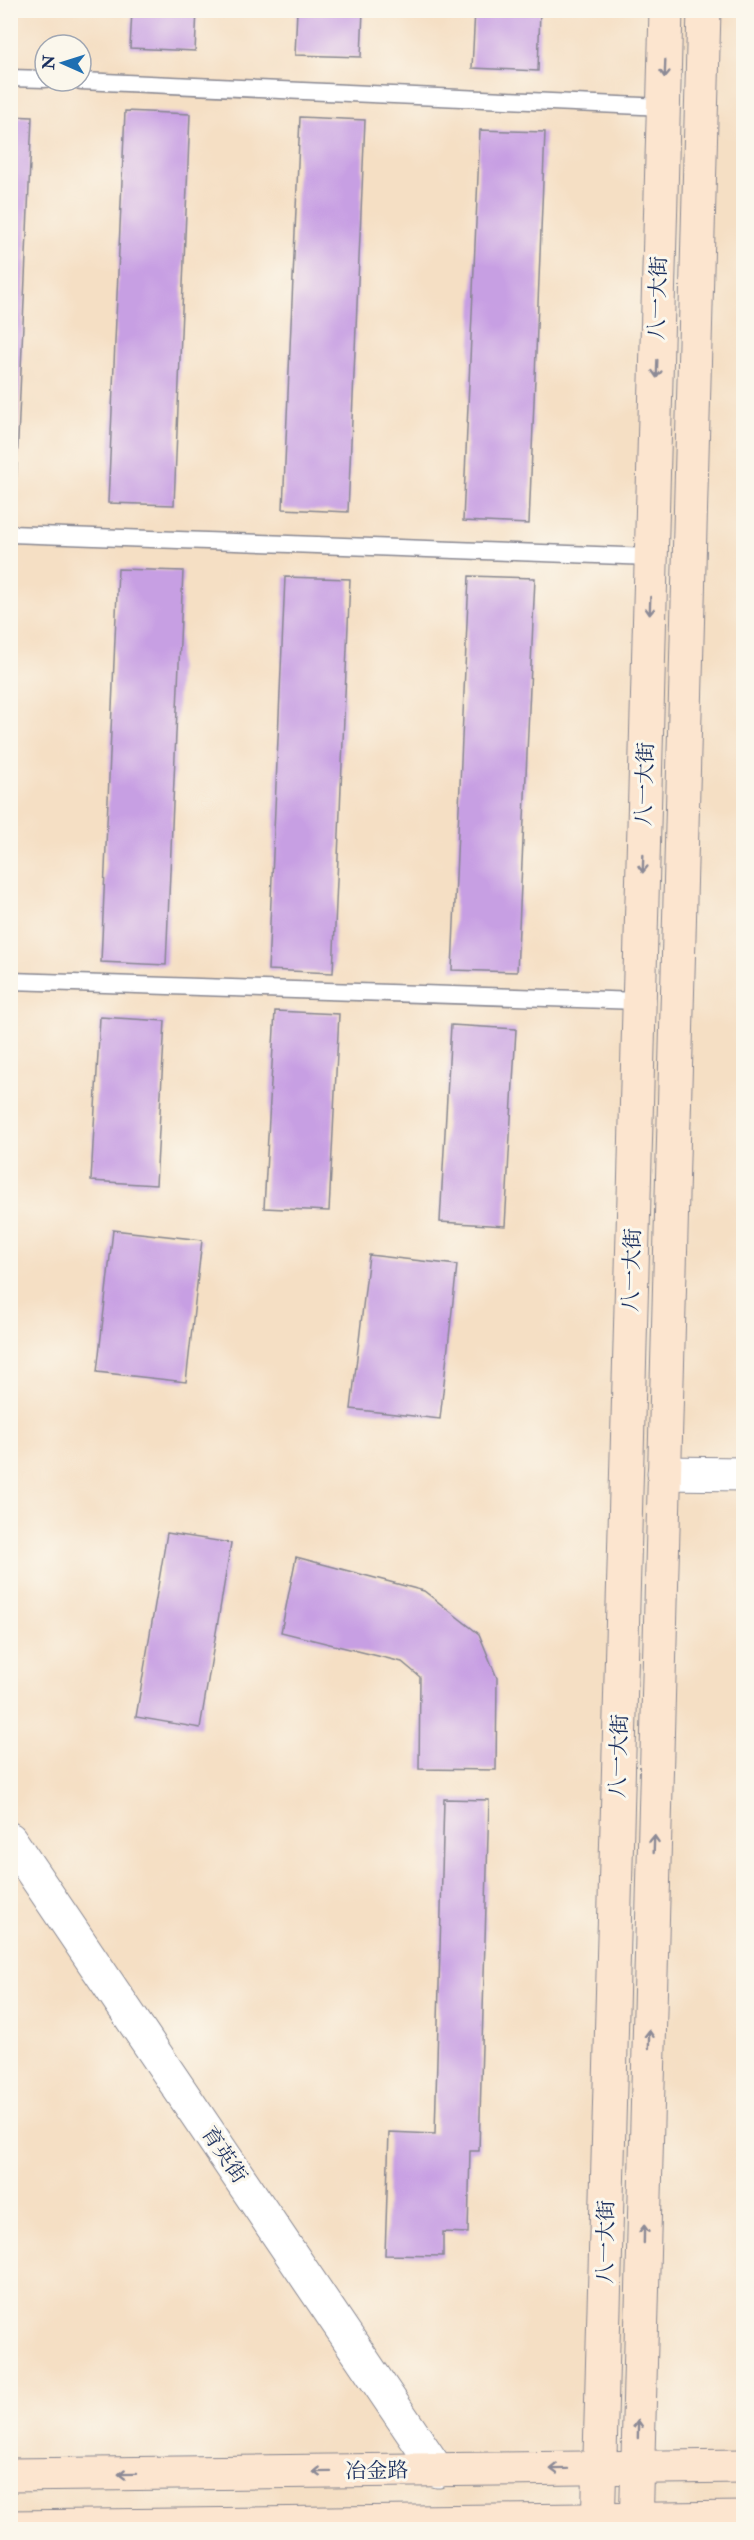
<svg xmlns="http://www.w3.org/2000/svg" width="754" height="2540" font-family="'IM FELL Double Pica','Noto Serif SC',serif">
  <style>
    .building { fill: #c79fe3 }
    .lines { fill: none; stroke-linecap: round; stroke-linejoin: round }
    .lane-casing { stroke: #888791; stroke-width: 19 }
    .street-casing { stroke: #888791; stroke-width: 35 }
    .secondary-casing { stroke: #888791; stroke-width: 35 }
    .lane { stroke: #fff; stroke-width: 16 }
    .street { stroke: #fff; stroke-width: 33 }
    .secondary { stroke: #fce5cf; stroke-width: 33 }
    .oneway { stroke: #8c8a96 }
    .labels { text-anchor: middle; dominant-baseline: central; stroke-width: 6; stroke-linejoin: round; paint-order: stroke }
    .street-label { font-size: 21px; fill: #1b2f5e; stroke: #fbf7ec }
  </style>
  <rect width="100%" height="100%" fill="#fbf7ec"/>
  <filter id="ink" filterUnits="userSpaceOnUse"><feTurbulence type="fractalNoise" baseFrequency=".0167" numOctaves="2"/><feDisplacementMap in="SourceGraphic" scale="12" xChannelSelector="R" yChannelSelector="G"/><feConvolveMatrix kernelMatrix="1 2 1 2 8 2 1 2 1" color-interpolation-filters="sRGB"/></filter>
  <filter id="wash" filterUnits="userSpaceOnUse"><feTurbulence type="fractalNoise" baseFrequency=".008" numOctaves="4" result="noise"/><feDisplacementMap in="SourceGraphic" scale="24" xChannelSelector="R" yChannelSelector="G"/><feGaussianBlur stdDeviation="1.35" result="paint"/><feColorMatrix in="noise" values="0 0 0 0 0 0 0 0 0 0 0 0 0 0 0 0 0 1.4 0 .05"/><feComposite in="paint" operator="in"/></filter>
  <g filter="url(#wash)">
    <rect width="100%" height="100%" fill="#f5dfc4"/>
    <g id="blocks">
      <!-- building -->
      <g class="building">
        <polygon points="132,10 197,10 195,51 130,48"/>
        <polygon points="297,10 363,10 361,57 295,55"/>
        <polygon points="475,10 540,10 538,71 472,68"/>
        <polygon points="125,111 190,114 174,505 108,503"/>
        <polygon points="10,116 32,117 15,508 10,508"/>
        <polygon points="300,117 365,120 348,512 283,509"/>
        <polygon points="480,130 545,132 529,524 463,521"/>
        <polygon points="118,569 183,571 166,965 101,962"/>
        <polygon points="469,576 535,578 517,972 452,970"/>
        <polygon points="285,577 350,579 333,973 268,970"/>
        <polygon points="275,1011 339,1014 329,1211 264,1208"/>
        <polygon points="100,1017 165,1021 156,1185 91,1181"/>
        <polygon points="451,1025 516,1029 505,1226 440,1222"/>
        <polygon points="113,1230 202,1240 186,1382 97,1372"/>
        <polygon points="369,1255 457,1265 440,1419 351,1409"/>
        <polygon points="167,1533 231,1543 200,1728 136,1717"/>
        <polygon points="296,1557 424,1591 479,1634 497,1678 496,1770 419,1769 420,1677 402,1662 281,1632"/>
        <polygon points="444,1799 489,1800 479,2151 470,2151 468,2233 443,2232 443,2256 385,2255 389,2132 435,2134"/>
      </g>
    </g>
  </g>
  <g filter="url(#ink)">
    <use href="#blocks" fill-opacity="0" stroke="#888791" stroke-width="1.5"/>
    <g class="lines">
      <defs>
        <g id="lane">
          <polyline points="10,78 45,79"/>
          <polyline points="81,81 664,107"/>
          <polyline points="10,534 651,557"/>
          <polyline points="10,981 639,1001"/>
        </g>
        <g id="street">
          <polyline points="664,1473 744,1474"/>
          <polyline points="10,1839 438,2471"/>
        </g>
        <g id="secondary">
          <polyline points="10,2475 744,2466"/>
          <polyline points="10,2527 744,2518"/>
          <polyline points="598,2530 666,10"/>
          <polyline points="636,2530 704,10"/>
        </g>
      </defs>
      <!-- lane casing -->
      <use href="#lane" class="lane-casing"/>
      <!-- street casing -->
      <use href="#street" class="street-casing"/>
      <!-- secondary casing -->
      <use href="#secondary" class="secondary-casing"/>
      <!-- lane -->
      <use href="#lane" class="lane"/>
      <!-- street -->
      <use href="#street" class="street"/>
      <!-- secondary -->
      <use href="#secondary" class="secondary"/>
    </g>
    <!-- one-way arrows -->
    <defs><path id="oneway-shaft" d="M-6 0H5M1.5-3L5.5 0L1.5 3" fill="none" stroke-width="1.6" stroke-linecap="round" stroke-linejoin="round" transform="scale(1.5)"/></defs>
    <g class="oneway">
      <use href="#oneway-shaft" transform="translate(665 69) rotate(92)"/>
      <use href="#oneway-shaft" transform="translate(657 369) rotate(92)"/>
      <use href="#oneway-shaft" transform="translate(650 606) rotate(92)"/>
      <use href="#oneway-shaft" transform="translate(643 864) rotate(92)"/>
      <use href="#oneway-shaft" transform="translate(654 1844) rotate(-88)"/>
      <use href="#oneway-shaft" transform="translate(649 2039) rotate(-89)"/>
      <use href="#oneway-shaft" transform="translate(644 2234) rotate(-89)"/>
      <use href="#oneway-shaft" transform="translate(638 2429) rotate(-89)"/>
      <use href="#oneway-shaft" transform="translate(559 2469) rotate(179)"/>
      <use href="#oneway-shaft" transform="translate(322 2472) rotate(179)"/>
      <use href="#oneway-shaft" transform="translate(127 2474) rotate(179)"/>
    </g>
  </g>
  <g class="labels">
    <!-- street labels -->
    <g class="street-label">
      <text transform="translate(658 298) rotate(-88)">八一大街</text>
      <text transform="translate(645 784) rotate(-88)">八一大街</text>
      <text transform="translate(632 1270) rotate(-88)">八一大街</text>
      <text transform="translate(619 1756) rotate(-88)">八一大街</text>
      <text transform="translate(224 2155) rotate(56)">育英街</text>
      <text transform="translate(606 2242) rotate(-89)">八一大街</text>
      <text transform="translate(377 2471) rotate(-1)">冶金路</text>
    </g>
  </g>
  <!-- margin -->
  <rect width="754" height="2540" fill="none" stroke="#fbf7ec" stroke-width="36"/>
  <!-- north arrow -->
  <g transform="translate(63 63) rotate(273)"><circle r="28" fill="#fbf7ec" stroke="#a1a7b3" stroke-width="1.5"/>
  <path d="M0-4.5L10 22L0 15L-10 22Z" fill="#1f6fb2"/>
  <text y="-9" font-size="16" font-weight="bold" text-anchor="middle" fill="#1b2f5e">N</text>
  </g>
</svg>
